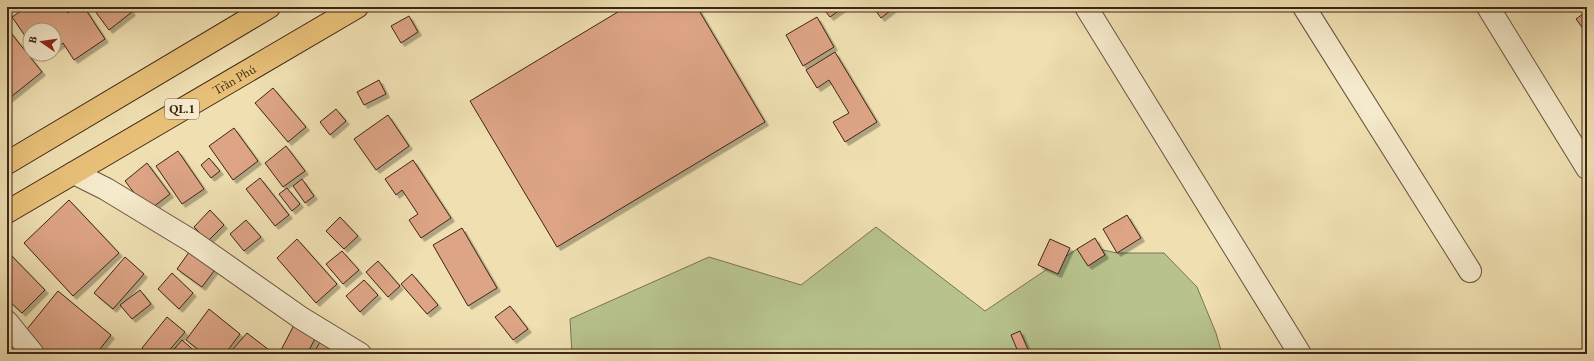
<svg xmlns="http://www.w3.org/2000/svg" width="1594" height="361" font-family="'EB Garamond',serif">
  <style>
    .green { fill: #b7c28d; stroke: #7a7452 }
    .building { fill: #dda486; stroke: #3c2617; filter: url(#shadow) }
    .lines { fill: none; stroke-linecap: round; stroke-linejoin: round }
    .minor-casing { stroke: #69543e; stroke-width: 24 }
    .major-casing { stroke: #3c2617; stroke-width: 24 }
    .minor { stroke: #f5eacc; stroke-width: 22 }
    .major { stroke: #e8c078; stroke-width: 22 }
    .labels { text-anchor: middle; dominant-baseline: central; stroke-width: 3.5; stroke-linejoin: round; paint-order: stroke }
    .shield { fill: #f5eacc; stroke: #74614d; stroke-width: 1 }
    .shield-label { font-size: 12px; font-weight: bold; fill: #3c2617 }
    .street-label { font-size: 13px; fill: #3c2617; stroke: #f5eacc }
  </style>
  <defs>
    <filter id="shadow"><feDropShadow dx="3.5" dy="3.5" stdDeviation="0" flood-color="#0004"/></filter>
  </defs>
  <rect width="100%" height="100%" fill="#efdfb1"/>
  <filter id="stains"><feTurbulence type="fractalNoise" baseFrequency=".005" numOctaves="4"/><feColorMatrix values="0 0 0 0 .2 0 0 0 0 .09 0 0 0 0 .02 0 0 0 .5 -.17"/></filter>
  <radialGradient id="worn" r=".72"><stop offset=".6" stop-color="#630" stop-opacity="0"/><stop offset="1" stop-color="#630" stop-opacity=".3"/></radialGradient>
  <!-- green -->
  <polygon class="green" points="876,227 985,311 1077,249 1094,248 1117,253 1164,253 1197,287 1216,333 1222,354 572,354 570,319 709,257 801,285"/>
  <!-- building -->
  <g class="building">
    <polygon points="27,7 64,7 68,13 76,7 84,7 105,39 74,60 63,43 54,49 54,30 30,30 30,43 12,17"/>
    <polygon points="92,7 129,7 132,12 109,30"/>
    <polygon points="626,7 697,7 765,122 557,247 470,101"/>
    <polygon points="822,7 844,7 830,17"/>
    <polygon points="873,7 895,7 881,18"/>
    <polygon points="1587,11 1587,34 1576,19"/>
    <polygon points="409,16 418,32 401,43 391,26"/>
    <polygon points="817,17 834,47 803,66 786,35"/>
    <polygon points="7,28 42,72 7,100"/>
    <polygon points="835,52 877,122 845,142 833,122 849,113 829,80 817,88 806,70"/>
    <polygon points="37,54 47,54 40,58"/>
    <polygon points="379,80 386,94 364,105 357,92"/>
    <polygon points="273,88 306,127 288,142 255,103"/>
    <polygon points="336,109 346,121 330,135 320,122"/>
    <polygon points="388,115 409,146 376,170 354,139"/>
    <polygon points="234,128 258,161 233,180 209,146"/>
    <polygon points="286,146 305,171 283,187 265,163"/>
    <polygon points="178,151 204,189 182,204 156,166"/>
    <polygon points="209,158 220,171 211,178 201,165"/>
    <polygon points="413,160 451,218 421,238 409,220 418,214 402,190 396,195 385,179"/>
    <polygon points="147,163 170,194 148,211 125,181"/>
    <polygon points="260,178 289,215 275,226 246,189"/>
    <polygon points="302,179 314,196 305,203 293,186"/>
    <polygon points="287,188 300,204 292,211 279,194"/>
    <polygon points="69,200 119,253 73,296 24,243"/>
    <polygon points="210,210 224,225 208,241 194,227"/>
    <polygon points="1127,215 1141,238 1117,253 1103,229"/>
    <polygon points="340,217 358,236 344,249 326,231"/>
    <polygon points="246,220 261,237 244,251 230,234"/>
    <polygon points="462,228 497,288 468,306 433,245"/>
    <polygon points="1095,238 1105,255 1088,266 1077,249"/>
    <polygon points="297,239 337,284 316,303 277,258"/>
    <polygon points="1050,239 1070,248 1058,274 1038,265"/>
    <polygon points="192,248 217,267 202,287 177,269"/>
    <polygon points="7,251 45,290 22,313 7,299"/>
    <polygon points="342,251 359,270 343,284 326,264"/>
    <polygon points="125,257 144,274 113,309 94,293"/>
    <polygon points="378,261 400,286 388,297 366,272"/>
    <polygon points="172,273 193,293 179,309 158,289"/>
    <polygon points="412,274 438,305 427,314 401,284"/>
    <polygon points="364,280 378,295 360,312 346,296"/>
    <polygon points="140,290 151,304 132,319 120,305"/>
    <polygon points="58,291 111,335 96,354 47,354 23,334"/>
    <polygon points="510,306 528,329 513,340 495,317"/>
    <polygon points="209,309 240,334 225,354 204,354 186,340"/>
    <polygon points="167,317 185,332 166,354 148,354 142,348"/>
    <polygon points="294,325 316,337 307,354 279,354"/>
    <polygon points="1020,331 1030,354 1019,354 1011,335"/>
    <polygon points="247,333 269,350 265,354 239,354 233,349"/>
    <polygon points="182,340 198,354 170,354"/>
    <polygon points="320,342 337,351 335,354 313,354"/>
  </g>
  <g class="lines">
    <defs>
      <g id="minor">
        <polyline points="1086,7 1300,354"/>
        <polyline points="1304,7 1470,271"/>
        <polyline points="1488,7 1587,168"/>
        <polyline points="74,173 106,189 190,240 301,318 360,354"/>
        <polyline points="7,322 33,354"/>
      </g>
      <g id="major">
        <polyline points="7,163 269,7"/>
        <path id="s1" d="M7,212L357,7"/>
      </g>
    </defs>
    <!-- minor casing -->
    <use href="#minor" class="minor-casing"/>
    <!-- major casing -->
    <use href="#major" class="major-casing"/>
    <!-- minor -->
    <use href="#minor" class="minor"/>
    <!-- major -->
    <use href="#major" class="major"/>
  </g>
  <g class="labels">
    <!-- shield labels -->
    <rect class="shield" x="165" y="99" width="34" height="20" rx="3"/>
    <g class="shield-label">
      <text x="182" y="109">QL.1</text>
    </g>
    <!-- street labels -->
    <g class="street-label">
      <text stroke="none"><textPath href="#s1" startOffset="263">Trần Phú</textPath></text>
    </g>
  </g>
  <!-- margin -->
  <rect width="1594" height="361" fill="none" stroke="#efdfb1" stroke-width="24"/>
  <rect x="8" y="8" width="1578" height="345" fill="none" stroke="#3c2617" stroke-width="2"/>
  <rect x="12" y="12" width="1570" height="337" fill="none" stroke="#3c2617"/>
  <!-- north arrow -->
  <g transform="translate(42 42) rotate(283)"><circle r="19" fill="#f5eacc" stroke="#ab9c84"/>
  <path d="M0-3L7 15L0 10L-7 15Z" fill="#8f2418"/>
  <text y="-6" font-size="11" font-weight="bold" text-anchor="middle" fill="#3c2617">B</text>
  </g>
  <rect width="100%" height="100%" filter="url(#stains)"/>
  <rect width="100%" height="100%" fill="url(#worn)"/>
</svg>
